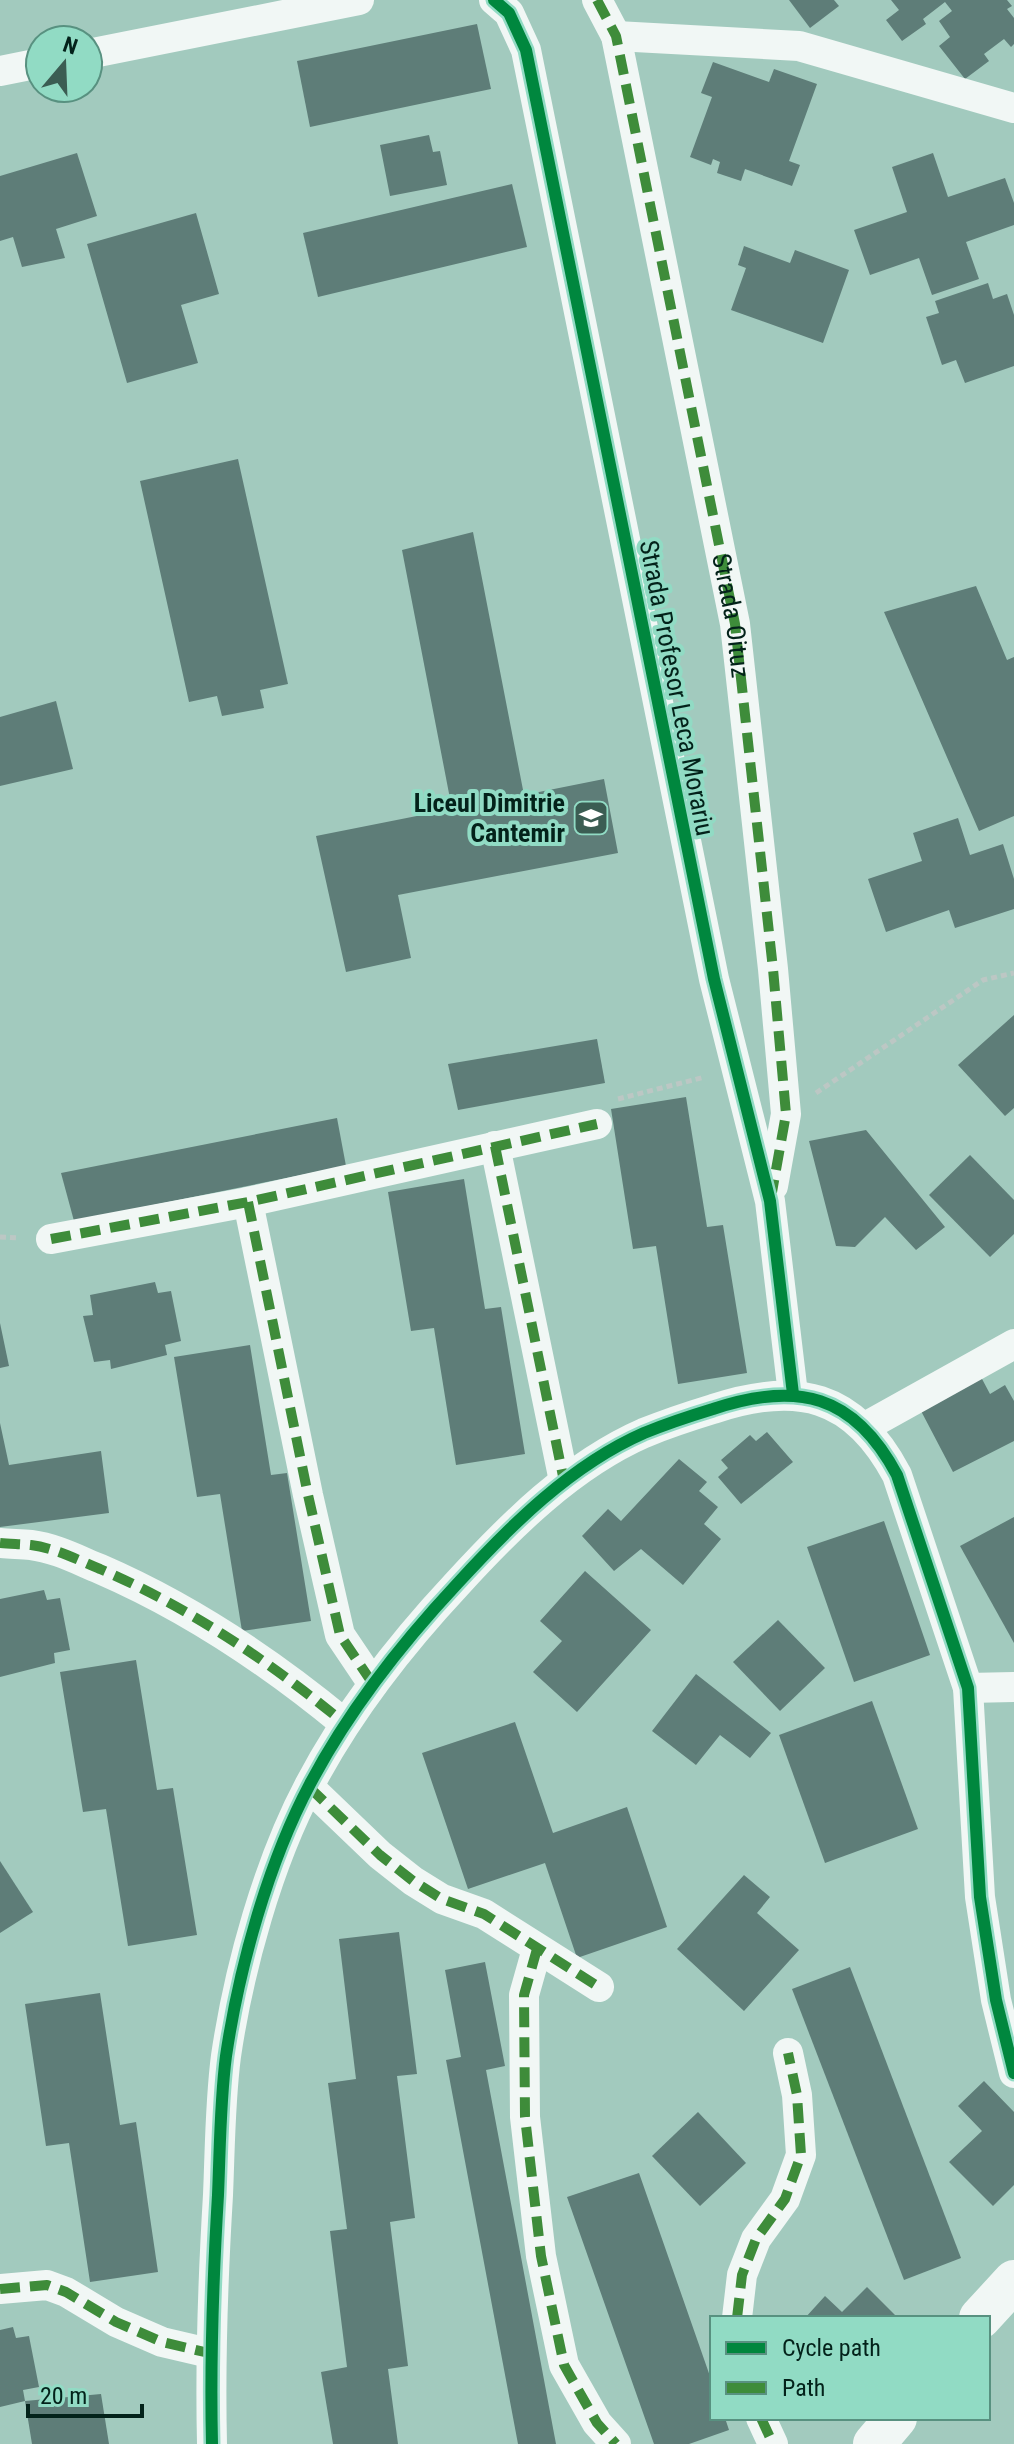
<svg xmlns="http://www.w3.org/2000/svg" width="1014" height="2444" font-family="'Roboto Condensed',sans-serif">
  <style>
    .building { fill: #5e7d78 }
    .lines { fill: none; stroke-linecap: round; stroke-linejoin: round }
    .path { stroke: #bcc7c4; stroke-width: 5; stroke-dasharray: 6 4; stroke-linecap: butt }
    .street { stroke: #f1f7f5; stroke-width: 30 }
    .secondary { stroke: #f1f7f5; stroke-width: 42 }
    .quiet { stroke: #3e8c3a; stroke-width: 10; stroke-dasharray: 20 10; stroke-linecap: butt }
    .cycleway-casing { stroke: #91dbc4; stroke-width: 17 }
    .cycleway { stroke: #00873e; stroke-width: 12 }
    .labels { text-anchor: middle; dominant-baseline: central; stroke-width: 8; stroke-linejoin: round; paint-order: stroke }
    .street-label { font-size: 26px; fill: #03221a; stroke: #91dbc4 }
    .poi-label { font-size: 26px; font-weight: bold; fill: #03221a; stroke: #91dbc4; text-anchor: end }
  </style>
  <rect width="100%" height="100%" fill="#a2cabe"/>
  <!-- building -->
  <g class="building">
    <polygon points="789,0 834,0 839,6 810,28"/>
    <polygon points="891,0 1007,0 1012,6 1007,9 1014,18 1014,44 1011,47 1004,39 984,54 989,61 965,79 939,46 950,37 939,21 952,11 945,2 923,19 926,24 902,41 886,20 899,10"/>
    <polygon points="477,24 491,89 310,127 297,61"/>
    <polygon points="713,62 769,82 774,69 817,84 789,161 800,165 792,186 745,169 741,181 717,173 720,162 713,159 711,165 690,157 712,97 701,93"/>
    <polygon points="429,135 433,152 440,151 447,185 390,196 380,145"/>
    <polygon points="77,153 97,216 56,229 65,258 22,267 13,237 0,241 0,176"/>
    <polygon points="933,153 948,197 1005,178 1014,203 1014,225 966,242 979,279 932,295 919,258 870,275 854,230 907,212 892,167"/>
    <polygon points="512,184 527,247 318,297 303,233"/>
    <polygon points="196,213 219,294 181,305 198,363 127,383 87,244"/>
    <polygon points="744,246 790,263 795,250 849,270 823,343 731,310 746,268 738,265"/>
    <polygon points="988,283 993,299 1007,294 1014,315 1014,366 965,383 956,360 942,365 926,317 939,313 935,301"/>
    <polygon points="238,459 288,684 260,690 264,708 222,716 217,696 189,702 140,481"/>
    <polygon points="473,532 524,795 604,779 618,853 398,895 411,958 346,972 316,836 452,809 402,550"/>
    <polygon points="976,586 1007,660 1014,657 1014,816 979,831 884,612"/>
    <polygon points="56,701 73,769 0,786 0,717"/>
    <polygon points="958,818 970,855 1003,844 1014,879 1014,909 955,928 949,910 886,932 868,879 922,861 913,833"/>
    <polygon points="1014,1015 1014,1108 1005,1116 958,1065"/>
    <polygon points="597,1039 605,1083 458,1110 448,1064"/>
    <polygon points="686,1097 707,1227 723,1225 747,1373 678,1384 656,1246 633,1249 611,1109"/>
    <polygon points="337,1118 346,1166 74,1221 61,1173"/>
    <polygon points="866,1130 945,1227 916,1250 885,1217 855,1247 836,1246 809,1141"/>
    <polygon points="970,1155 1014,1200 1014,1234 990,1257 929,1195"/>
    <polygon points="464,1179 485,1309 501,1307 525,1454 456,1465 434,1328 411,1331 388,1192"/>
    <polygon points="155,1282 158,1293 171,1291 181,1341 165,1345 167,1355 111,1369 110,1360 94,1362 83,1316 93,1315 90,1295"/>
    <polygon points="0,1323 9,1366 0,1368"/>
    <polygon points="250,1345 271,1475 287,1473 311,1621 242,1631 220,1494 197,1497 174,1357"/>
    <polygon points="981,1377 990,1394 1005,1385 1014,1401 1014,1441 953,1472 920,1409"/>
    <polygon points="0,1423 9,1465 101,1451 109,1513 0,1527"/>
    <polygon points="767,1432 793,1462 741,1504 718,1477 728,1468 721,1460 750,1435 756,1441"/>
    <polygon points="679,1459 707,1482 699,1491 718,1507 704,1524 721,1539 683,1585 641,1549 614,1571 582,1536 608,1509 621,1521"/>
    <polygon points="1014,1517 1014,1643 960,1546"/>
    <polygon points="884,1521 930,1655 854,1682 807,1547"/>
    <polygon points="585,1571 651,1630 577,1712 533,1672 562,1641 540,1621"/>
    <polygon points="44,1590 47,1600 60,1598 70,1650 54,1653 55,1663 0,1677 0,1599"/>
    <polygon points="778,1620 825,1668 780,1711 733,1662"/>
    <polygon points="136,1660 157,1790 173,1788 197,1935 128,1946 106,1809 83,1812 60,1672"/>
    <polygon points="696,1674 771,1733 750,1758 720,1735 696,1765 652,1731"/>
    <polygon points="872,1701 918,1829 825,1863 779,1735"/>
    <polygon points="515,1722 553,1833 627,1807 667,1927 577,1958 545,1863 468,1889 422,1753"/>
    <polygon points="0,1861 33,1912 0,1933"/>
    <polygon points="744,1875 770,1897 757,1913 799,1950 744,2011 677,1949"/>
    <polygon points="399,1932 417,2074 397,2076 415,2218 390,2222 408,2366 388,2369 398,2444 333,2444 321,2372 347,2367 330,2231 347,2229 328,2083 356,2079 339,1939"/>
    <polygon points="485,1962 505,2066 486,2070 556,2444 518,2444 446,2060 461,2057 445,1970"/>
    <polygon points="850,1967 961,2258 904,2280 792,1989"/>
    <polygon points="100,1993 120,2125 136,2122 158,2272 90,2282 69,2143 46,2146 25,2004"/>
    <polygon points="984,2081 1014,2112 1014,2185 993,2206 949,2162 982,2131 958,2106"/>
    <polygon points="698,2112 746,2163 700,2206 652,2156"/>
    <polygon points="639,2173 712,2382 712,2418 725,2418 729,2430 689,2444 654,2444 567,2197"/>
    <polygon points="867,2287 898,2318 805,2318 825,2296 842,2312"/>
    <polygon points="13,2327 16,2338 29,2336 39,2387 23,2390 25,2401 0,2407 0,2330"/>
    <polygon points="101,2394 109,2444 32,2444 25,2401"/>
  </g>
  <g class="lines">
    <!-- path -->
    <g class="path">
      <polyline points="816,1093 983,980 1014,973"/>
      <polyline points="618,1099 705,1077"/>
      <polyline points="0,1237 19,1238"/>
    </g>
    <!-- street -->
    <g class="street">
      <polyline points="494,0 509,13 526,50 714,979 770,1201 793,1394"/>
      <path id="s1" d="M597,0L616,36L735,624L773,969L786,1114L773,1186"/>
      <polyline points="616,36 799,46 1014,108"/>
      <polyline points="88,54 359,0"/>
      <polyline points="0,71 40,63"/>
      <polyline points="495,1146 564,1481"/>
      <polyline points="248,1202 308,1495 340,1635 373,1684"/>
      <polyline points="51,1239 248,1202 597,1124"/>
      <polyline points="865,1427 1014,1344"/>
      <path d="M0,1543C10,1544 21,1544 31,1545C55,1548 78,1560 100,1569C190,1608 269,1661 344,1723"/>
      <polyline points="968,1688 1014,1687"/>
      <polyline points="309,1787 380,1855 413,1881 442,1899 484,1914 599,1987"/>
      <polyline points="537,1949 524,1995 525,2117 541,2256 564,2365 597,2423 616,2444"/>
      <polyline points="0,2289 47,2285 66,2292 116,2322 162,2342 209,2353"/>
      <polyline points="737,2318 742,2275 756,2239 785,2199 801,2155 797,2095 788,2053"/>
      <polyline points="761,2418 773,2444"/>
      <path d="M212,2444C210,2361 213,2278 218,2195C220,2149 220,2102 226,2056C239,1968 268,1863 310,1784C349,1710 400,1645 457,1584C510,1526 571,1465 644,1433C666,1424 690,1416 713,1409C797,1381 854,1394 897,1475L968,1688L980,1897L996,2000L1014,2073"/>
    </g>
    <!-- secondary -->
    <g class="secondary">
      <polyline points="980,2318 1014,2281"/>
      <polyline points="874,2444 896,2418"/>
    </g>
    <!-- quiet -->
    <g class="quiet">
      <polyline points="597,0 616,36 735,624 773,969 786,1114 772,1192"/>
      <polyline points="495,1146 564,1481"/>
      <polyline points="248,1202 308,1495 340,1635 373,1684"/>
      <polyline points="51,1239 248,1202 597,1124"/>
      <path d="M0,1543C10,1544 21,1544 31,1545C55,1548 78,1560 100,1569C190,1608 269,1661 344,1723"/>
      <polyline points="309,1787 380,1855 413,1881 442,1899 484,1914 599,1987"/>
      <polyline points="537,1949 524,1995 525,2117 541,2256 564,2365 597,2423 616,2444"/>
      <polyline points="0,2289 47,2285 66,2292 116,2322 162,2342 209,2353"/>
      <polyline points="737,2318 742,2275 756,2239 785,2199 801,2155 797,2095 788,2053"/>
      <polyline points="761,2418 773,2444"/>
    </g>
    <defs>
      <g id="cycleway">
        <polyline points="494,0 509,13 526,50 714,979 770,1201 793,1394"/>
        <path d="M212,2444C210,2361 213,2278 218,2195C220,2149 220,2102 226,2056C239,1968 268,1863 310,1784C349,1710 400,1645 457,1584C510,1526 571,1465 644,1433C666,1424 690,1416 713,1409C797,1381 854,1394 897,1475L968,1688L980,1897L996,2000L1014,2073"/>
      </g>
    </defs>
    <!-- cycleway casing -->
    <use href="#cycleway" class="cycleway-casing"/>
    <!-- cycleway -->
    <use href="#cycleway" class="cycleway"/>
  </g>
  <!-- icons -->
  <defs>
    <symbol id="university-square" viewBox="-11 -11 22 22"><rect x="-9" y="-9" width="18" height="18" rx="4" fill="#3b5d53" stroke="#91dbc4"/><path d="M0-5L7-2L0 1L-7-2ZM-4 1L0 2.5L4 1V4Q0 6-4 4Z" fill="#fff"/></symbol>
  </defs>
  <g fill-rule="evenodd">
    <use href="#university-square" x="571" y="798" width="40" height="40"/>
  </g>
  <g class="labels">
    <!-- street labels -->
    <g class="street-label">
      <text stroke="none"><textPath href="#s1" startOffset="632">Strada Oituz</textPath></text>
      <text transform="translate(677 688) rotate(79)">Strada Profesor Leca Morariu</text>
    </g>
    <!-- poi labels -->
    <g class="poi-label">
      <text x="565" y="803">Liceul Dimitrie<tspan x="565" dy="30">Cantemir</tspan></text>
    </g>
  </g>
  <!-- legend -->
  <rect x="710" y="2316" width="280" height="104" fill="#91dbc4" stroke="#589180" stroke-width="2"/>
  <rect x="726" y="2342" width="40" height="12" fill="#00873e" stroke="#589180" stroke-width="2"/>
  <text x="782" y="2356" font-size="24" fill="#03221a">Cycle path</text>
  <rect x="726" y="2382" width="40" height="12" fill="#3e8c3a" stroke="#589180" stroke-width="2"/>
  <text x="782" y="2396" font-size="24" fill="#03221a">Path</text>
  <!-- north arrow -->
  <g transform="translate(64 64) rotate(19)"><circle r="38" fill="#91dbc4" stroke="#589180" stroke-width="2"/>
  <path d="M0-6L14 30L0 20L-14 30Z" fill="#3b5d53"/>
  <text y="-12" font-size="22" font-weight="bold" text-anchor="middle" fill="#03221a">N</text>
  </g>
  <!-- scale -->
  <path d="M28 2404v12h114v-12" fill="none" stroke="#03221a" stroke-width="4"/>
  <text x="40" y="2404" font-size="24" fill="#03221a" stroke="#91dbc4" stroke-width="6" paint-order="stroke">20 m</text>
</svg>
